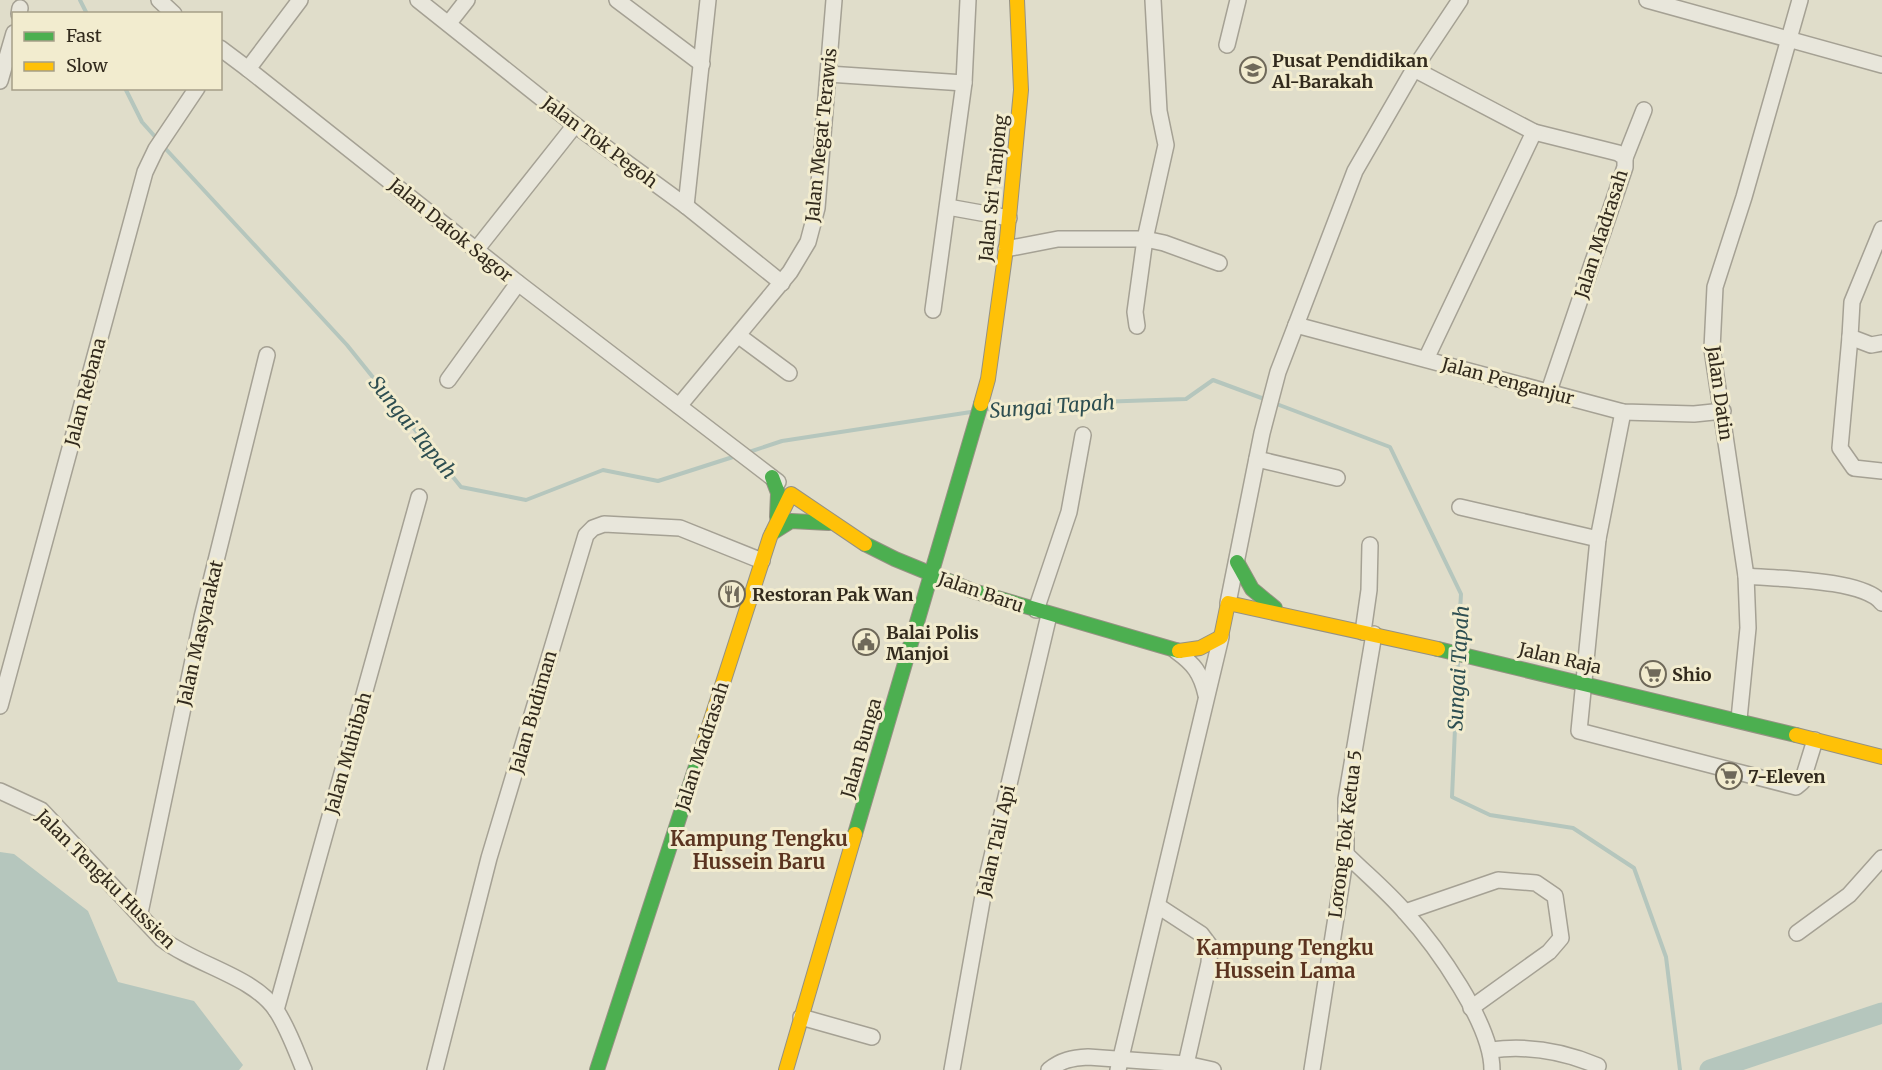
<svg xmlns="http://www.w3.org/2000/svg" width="1882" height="1070" font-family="Merriweather,serif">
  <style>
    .water { fill: #b5c6bd }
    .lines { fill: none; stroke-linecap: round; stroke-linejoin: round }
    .stream { stroke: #b5c6bd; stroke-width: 4 }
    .river { stroke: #b5c6bd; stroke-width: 21 }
    .street-casing { stroke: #a5a194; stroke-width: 18 }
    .fast-casing { stroke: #959183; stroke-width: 16 }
    .slow-casing { stroke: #959183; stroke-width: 16 }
    .street { stroke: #e8e6db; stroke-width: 15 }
    .fast { stroke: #4caf50; stroke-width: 14 }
    .slow { stroke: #ffc107; stroke-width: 14 }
    .labels { text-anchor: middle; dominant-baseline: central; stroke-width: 6; stroke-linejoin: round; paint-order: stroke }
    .poi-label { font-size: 18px; font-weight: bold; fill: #322a1d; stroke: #f2eccf; text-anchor: start }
    .street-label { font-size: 18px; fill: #322a1d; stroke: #f2eccf }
    .water-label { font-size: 20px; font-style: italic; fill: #2d4e51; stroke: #f2eccf }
    .neighbourhood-label { font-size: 20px; font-weight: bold; fill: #5b3420; stroke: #f2eccf }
  </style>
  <rect width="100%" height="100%" fill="#e0ddca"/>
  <!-- water -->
  <polygon class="water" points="0,852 14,854 88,911 118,982 194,1001 243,1065 239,1070 0,1070"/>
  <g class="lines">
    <!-- stream -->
    <g class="stream">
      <polyline points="80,0 87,14"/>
      <polyline points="125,88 142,122 158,140"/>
      <polyline points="163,146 347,345 461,487 526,500 603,470 658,481 736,456"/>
      <polyline points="1274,403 1390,447 1461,594 1458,647"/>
      <polyline points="987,409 1012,405 1186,399 1213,380 1267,400"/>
      <polyline points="746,453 782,441 971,412"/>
      <polyline points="1458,660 1452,797 1490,815 1573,828 1634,868 1666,957 1680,1070"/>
    </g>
    <!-- river -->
    <polyline class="river" points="1710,1070 1882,1013"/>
    <defs>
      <g id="street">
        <polyline points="159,0 174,14"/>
        <polyline points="300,0 248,69 518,283 778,482"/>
        <polyline points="418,0 575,125 686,206 782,283"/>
        <polyline points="617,0 702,64"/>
        <polyline points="1647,0 1882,65"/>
        <polyline points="19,14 20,8"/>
        <polyline points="449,23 467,0"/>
        <polyline points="1227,45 1238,0"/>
        <polyline points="220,48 248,69"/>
        <polyline points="1414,69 1534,132 1618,153 1625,158 1625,167 1549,391"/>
        <polyline points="828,74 964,83"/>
        <polyline points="0,81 14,33"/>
        <polyline points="1625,158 1644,110"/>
        <polyline points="686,206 708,0"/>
        <polyline points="948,207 1009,218"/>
        <polyline points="1882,229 1852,302 1850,337 1871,345 1882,343"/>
        <polyline points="1006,249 1058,239 1145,239 1164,243 1219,263"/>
        <polyline points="476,250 575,125"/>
        <polyline points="933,310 964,83 968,0"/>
        <polyline points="1296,325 1623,412 1694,414 1723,411"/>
        <polyline points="1137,326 1135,312 1145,239 1166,145 1159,111 1153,0"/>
        <polyline points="739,336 789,373"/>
        <polyline points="1850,337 1840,448 1854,468 1882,471"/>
        <polyline points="1426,359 1534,132"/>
        <polyline points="448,380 518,283"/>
        <polyline points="679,406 790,272 808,242 817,208 834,0"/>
        <polyline points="1623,412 1598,539 1579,731 1796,787 1802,782 1815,740"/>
        <polyline points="1257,459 1337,478"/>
        <polyline points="1460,507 1598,539"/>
        <path d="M1746,576C1778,579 1863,579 1882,603"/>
        <polyline points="1228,603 1262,433 1278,372 1355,171 1414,69 1460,0"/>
        <polyline points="1036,610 1069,512 1083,435"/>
        <polyline points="1363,632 1369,590 1370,545"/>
        <path d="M1176,651C1194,664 1201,673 1206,695"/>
        <polyline points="0,706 145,172 156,149 197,88"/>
        <polyline points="1739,719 1748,628 1746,576 1712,349 1715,287 1744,197 1800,0"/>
        <path d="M0,791L41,810L162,939C195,965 253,976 276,1010C288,1028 296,1051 304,1070"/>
        <path d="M1346,854C1365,873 1387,891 1405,912C1436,946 1492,1024 1492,1070"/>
        <polyline points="1158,906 1201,934 1210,946 1209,963 1186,1064"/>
        <polyline points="1405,912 1498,880 1536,883 1555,896 1561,938 1549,952 1471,1008"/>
        <polyline points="140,913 202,617 267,355"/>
        <polyline points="1797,933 1849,895 1882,858"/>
        <polyline points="276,1010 419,497"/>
        <polyline points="801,1017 872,1037"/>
        <path d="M1491,1050C1529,1045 1563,1051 1598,1066"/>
        <polyline points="435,1070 489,858 586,535 593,528 604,524 680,528 762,561"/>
        <polyline points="952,1070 984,890 1049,615"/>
        <path d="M1049,1070C1061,1060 1072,1058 1088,1057L1186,1064L1213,1070"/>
        <polyline points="1118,1070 1221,637"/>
        <polyline points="1312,1070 1346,854 1346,799 1374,634"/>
      </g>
      <g id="fast">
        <polyline points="772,477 778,493 777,517"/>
        <polyline points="772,533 791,521 829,523"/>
        <polyline points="865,544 895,559 973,591 1179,651"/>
        <polyline points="1237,562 1252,589 1275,608"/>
        <polyline points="1438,649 1796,735"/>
        <polyline points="855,834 981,404"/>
        <polyline points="597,1070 700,754"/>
      </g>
      <g id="slow">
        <polyline points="981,404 988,379 1006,249 1021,90 1017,0"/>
        <polyline points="1179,651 1200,648 1221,637 1228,603 1438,649"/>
        <polyline points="1796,735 1882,757"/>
        <polyline points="700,754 770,537 791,494 865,544"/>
        <polyline points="786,1070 855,834"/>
      </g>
    </defs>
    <!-- street casing -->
    <use href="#street" class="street-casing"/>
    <!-- fast casing -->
    <use href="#fast" class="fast-casing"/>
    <!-- slow casing -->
    <use href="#slow" class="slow-casing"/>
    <!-- street -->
    <use href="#street" class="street"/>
    <!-- fast -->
    <use href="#fast" class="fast"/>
    <!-- slow -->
    <use href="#slow" class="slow"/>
  </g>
  <!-- icons -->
  <defs>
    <symbol id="school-ring" viewBox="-11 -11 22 22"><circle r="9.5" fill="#f2eccf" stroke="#6f695a" stroke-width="1.5"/><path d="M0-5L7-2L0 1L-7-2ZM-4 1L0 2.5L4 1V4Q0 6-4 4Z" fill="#6f695a"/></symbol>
    <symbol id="restaurant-ring" viewBox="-11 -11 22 22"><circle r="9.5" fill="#f2eccf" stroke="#6f695a" stroke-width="1.5"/><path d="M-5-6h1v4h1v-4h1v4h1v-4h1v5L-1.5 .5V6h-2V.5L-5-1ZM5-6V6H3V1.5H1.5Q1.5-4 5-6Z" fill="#6f695a"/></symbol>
    <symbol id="civic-ring" viewBox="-11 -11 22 22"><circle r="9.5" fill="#f2eccf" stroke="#6f695a" stroke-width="1.5"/><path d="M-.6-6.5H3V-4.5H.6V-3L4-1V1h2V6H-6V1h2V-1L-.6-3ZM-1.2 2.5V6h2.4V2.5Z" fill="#6f695a"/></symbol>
    <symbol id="supermarket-ring" viewBox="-11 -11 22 22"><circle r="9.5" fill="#f2eccf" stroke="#6f695a" stroke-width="1.5"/><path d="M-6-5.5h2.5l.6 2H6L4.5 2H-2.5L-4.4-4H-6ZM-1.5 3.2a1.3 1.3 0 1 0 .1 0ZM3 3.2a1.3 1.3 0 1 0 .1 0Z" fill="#6f695a"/></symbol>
  </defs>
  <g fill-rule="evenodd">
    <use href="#school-ring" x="1238" y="55" width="30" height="30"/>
    <use href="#restaurant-ring" x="717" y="579" width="30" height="30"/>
    <use href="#civic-ring" x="851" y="627" width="30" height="30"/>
    <use href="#supermarket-ring" x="1638" y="659" width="30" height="30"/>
    <use href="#supermarket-ring" x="1714" y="761" width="30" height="30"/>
  </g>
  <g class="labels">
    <!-- poi labels -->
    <g class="poi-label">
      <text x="1272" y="60">Pusat Pendidikan<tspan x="1272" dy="21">Al-Barakah</tspan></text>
      <text x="752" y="594">Restoran Pak Wan</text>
      <text x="886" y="632">Balai Polis<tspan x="886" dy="21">Manjoi</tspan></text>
      <text x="1672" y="674">Shio</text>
      <text x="1748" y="776">7-Eleven</text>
    </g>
    <!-- street labels -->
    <g class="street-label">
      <text transform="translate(821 135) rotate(-84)">Jalan Megat Terawis</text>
      <text transform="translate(600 142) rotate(37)">Jalan Tok Pegoh</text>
      <text transform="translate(993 188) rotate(-84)">Jalan Sri Tanjong</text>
      <text transform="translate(451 230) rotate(39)">Jalan Datok Sagor</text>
      <text transform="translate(1601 234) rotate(-72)">Jalan Madrasah</text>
      <text transform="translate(1508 381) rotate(15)">Jalan Penganjur</text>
      <text transform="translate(85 392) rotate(-75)">Jalan Rebana</text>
      <text transform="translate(1720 393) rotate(82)">Jalan Datin</text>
      <text transform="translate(981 592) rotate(19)">Jalan Baru</text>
      <text transform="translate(200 633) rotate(-77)">Jalan Masyarakat</text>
      <text transform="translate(1560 658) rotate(13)">Jalan Raja</text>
      <text transform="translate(533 712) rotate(-74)">Jalan Budiman</text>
      <text transform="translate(702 746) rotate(-72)">Jalan Madrasah</text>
      <text transform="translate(861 748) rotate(-74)">Jalan Bunga</text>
      <text transform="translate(348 753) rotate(-74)">Jalan Muhibah</text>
      <text transform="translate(1345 834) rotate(-83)">Lorong Tok Ketua 5</text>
      <text transform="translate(996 841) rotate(-77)">Jalan Tali Api</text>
      <text transform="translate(106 879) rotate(45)">Jalan Tengku Hussien</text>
    </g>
    <!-- water labels -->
    <g class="water-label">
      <text transform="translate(1052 406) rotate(-4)">Sungai Tapah</text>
      <text transform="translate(413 427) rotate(51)">Sungai Tapah</text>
      <text transform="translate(1458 668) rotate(-87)">Sungai Tapah</text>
    </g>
    <!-- neighbourhood labels -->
    <g class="neighbourhood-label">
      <text x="759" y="838">Kampung Tengku<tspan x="759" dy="23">Hussein Baru</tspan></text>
      <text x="1285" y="947">Kampung Tengku<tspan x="1285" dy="23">Hussein Lama</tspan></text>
    </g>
  </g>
  <!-- legend -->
  <rect x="12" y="12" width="210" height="78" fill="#f2eccf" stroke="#a59e88" stroke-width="1.5"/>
  <rect x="24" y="32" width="30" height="9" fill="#4caf50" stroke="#a59e88" stroke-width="1.5"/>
  <text x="66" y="42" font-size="18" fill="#322a1d">Fast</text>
  <rect x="24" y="62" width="30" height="9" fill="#ffc107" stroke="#a59e88" stroke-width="1.5"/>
  <text x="66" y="72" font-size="18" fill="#322a1d">Slow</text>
</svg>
